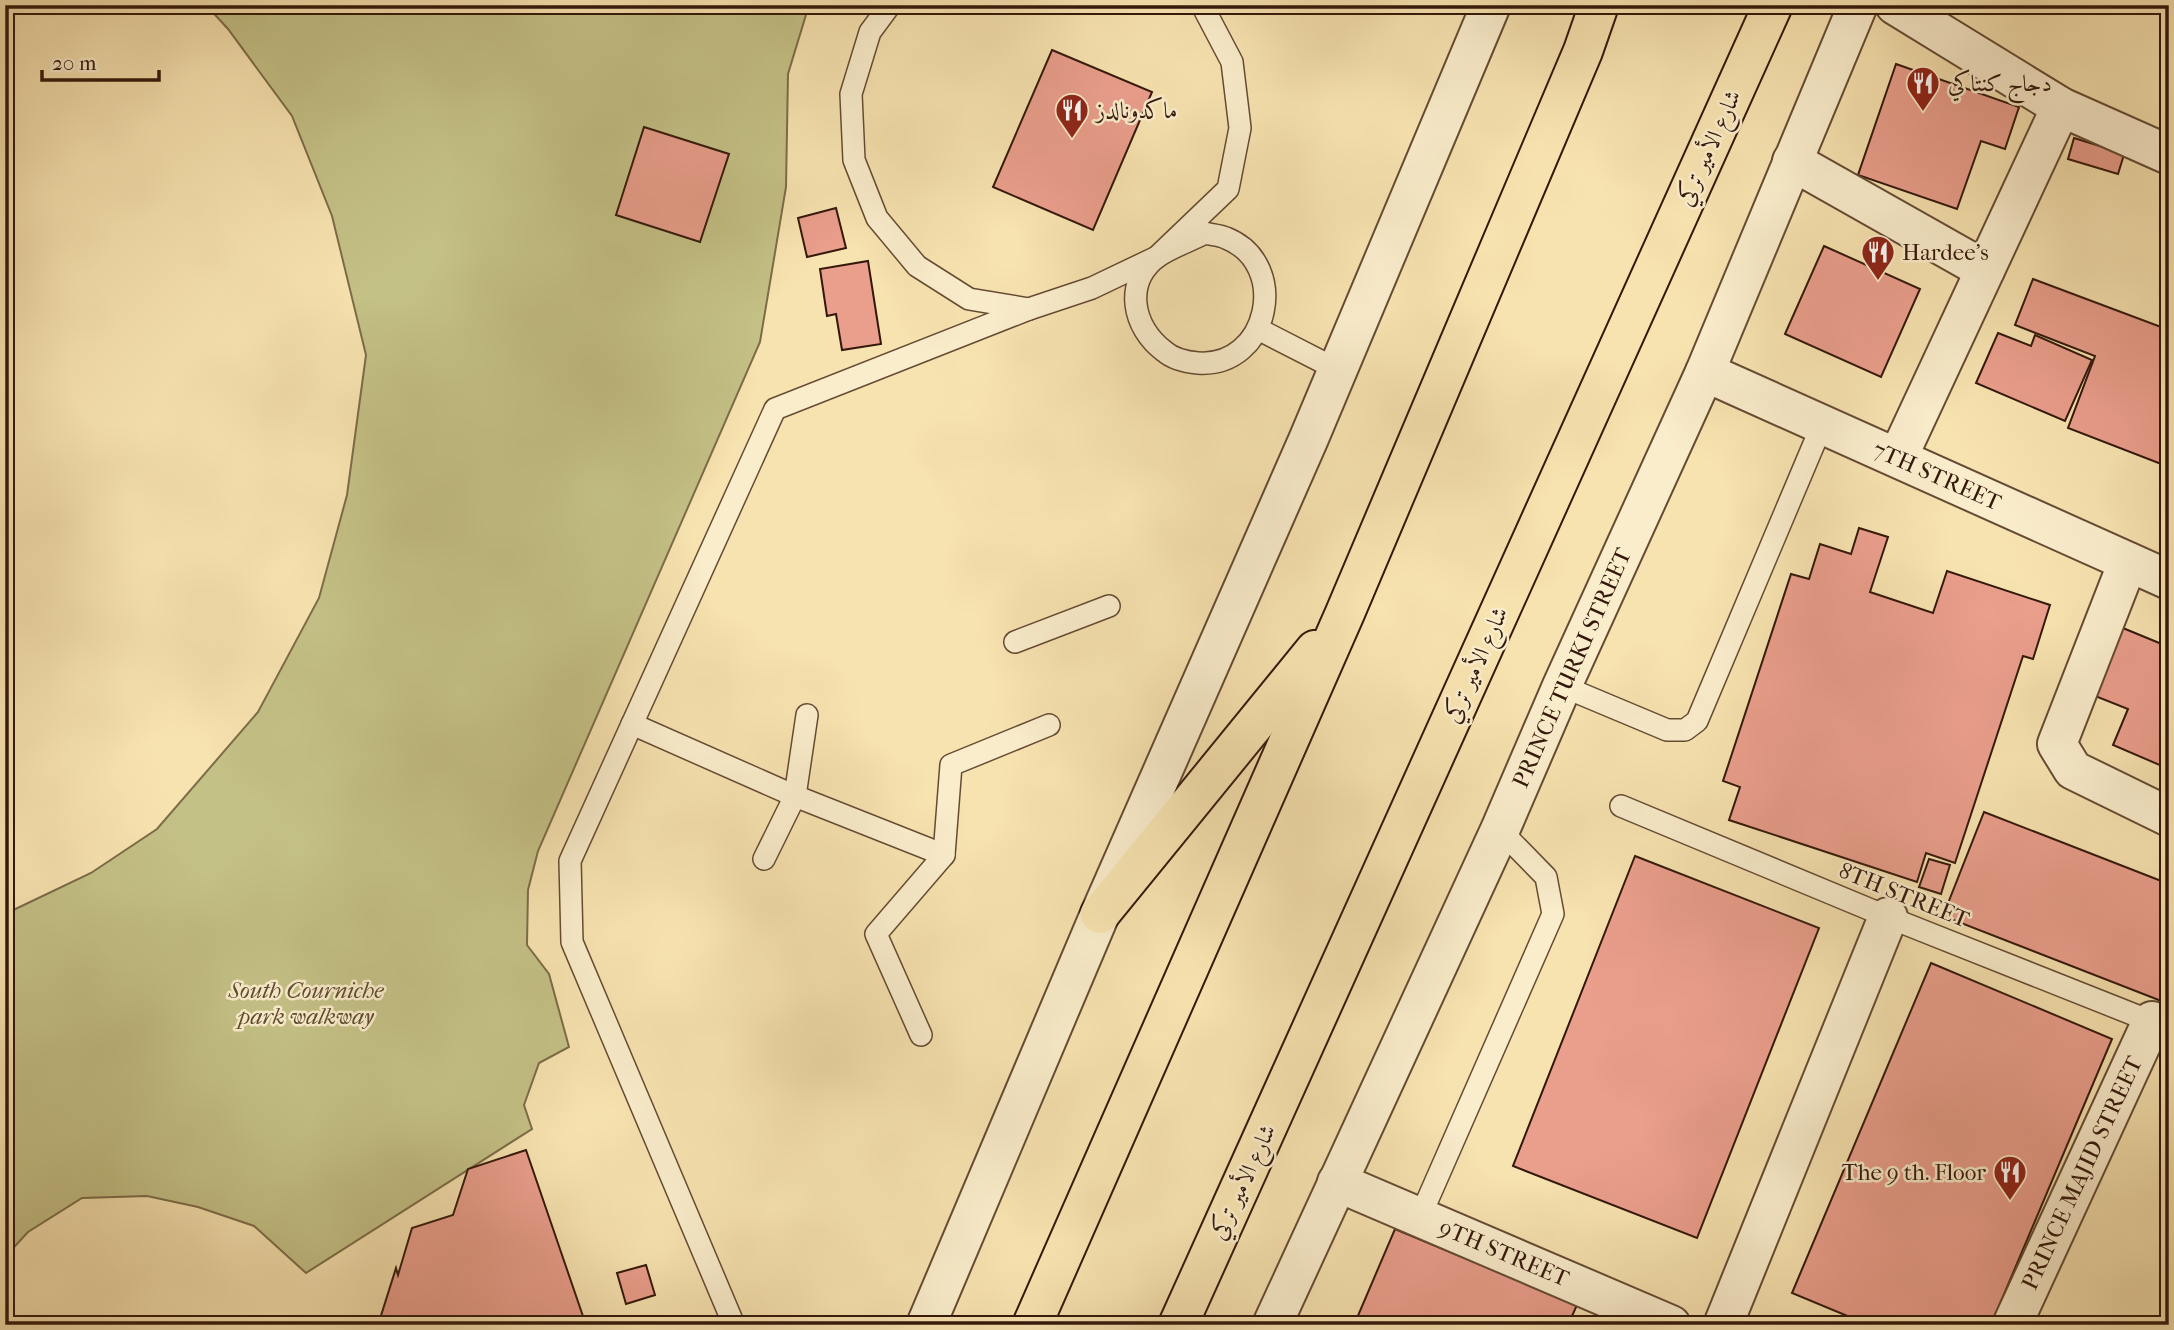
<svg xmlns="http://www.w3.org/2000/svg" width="2174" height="1330" font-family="'IM FELL French Canon',Amiri,serif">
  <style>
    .green { fill: #c4c186; stroke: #7c6c48; stroke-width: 2 }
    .building { fill: #ea9e8c; stroke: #34180b; stroke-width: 2 }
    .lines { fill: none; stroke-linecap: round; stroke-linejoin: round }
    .service-casing { stroke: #654b34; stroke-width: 24 }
    .minor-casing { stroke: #654b34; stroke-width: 42 }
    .tertiary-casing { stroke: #654b34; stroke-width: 42 }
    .primary-casing { stroke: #34180b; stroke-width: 42 }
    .service { stroke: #faedcc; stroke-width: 21 }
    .minor { stroke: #faedcc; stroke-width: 38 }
    .tertiary { stroke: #faedcc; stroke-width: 38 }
    .primary { stroke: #f7e3b0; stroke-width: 38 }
    .labels { text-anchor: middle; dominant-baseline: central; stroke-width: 5; stroke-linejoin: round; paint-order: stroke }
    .poi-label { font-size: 23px; fill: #34180b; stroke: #faedcc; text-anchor: start }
    .street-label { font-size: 23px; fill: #34180b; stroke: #faedcc }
    .park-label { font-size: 23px; font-style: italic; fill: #5f4b30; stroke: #faedcc }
  </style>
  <rect width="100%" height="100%" fill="#f7e3b0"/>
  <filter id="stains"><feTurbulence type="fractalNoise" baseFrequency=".00286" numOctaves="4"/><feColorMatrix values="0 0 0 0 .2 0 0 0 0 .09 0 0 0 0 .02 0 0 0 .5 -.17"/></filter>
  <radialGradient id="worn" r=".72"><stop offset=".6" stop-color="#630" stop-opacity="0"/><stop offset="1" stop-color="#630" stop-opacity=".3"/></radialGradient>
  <!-- green -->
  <polygon class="green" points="206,5 809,5 788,74 786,187 760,342 538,851 528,890 527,945 549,974 569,1047 539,1063 524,1105 532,1129 306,1273 254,1226 198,1207 147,1196 82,1198 28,1232 5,1257 5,914 91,873 157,829 258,712 319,598 347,495 366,355 332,216 292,116 228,29"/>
  <!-- building -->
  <g class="building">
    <polygon points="1052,50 1152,92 1093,230 993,187"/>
    <polygon points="1896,64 2019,107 2005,149 1981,141 1957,209 1858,175"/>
    <polygon points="644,127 729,154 700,242 616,215"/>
    <polygon points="2074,138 2103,147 2105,142 2126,148 2118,174 2068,159"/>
    <polygon points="836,208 846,248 807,257 798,218"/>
    <polygon points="1824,246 1920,289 1881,377 1785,334"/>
    <polygon points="868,261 881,344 842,350 836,314 827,316 820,269"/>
    <polygon points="2033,279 2169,330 2169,467 2068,428 2095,356 2015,325"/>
    <polygon points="1998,333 2031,346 2035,335 2092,360 2065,421 1976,383"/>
    <polygon points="1859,528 1888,537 1870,592 1933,613 1947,571 2050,605 2033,659 2023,656 1955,863 1926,853 1917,882 1729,820 1740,787 1723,781 1791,574 1809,579 1820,544 1851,554"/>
    <polygon points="2118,626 2169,647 2169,769 2113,745 2128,709 2090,694"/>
    <polygon points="1984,812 2169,884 2169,1004 1943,916"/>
    <polygon points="1635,856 1819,928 1697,1238 1513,1166"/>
    <polygon points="1929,859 1950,865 1941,894 1919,887"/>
    <polygon points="1931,963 2112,1039 1991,1325 1869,1325 1792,1293"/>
    <polygon points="526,1150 586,1325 387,1325 379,1322 396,1268 398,1275 412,1228 453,1215 468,1169"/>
    <polygon points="1395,1229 1577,1305 1568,1325 1354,1325"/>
    <polygon points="646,1265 655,1295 626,1304 617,1273"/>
  </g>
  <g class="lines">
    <defs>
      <g id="service">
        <polyline points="890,5 870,32 851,94 854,160 877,218 917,266 969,299 1029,309 1092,288 1157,257 1228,189 1240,128 1232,62 1202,5"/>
        <path d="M1205,233C1212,235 1219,235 1226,238C1291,264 1269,368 1198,363C1186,362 1173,359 1164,351C1133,328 1123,283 1157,257C1171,247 1190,241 1205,233Z"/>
        <polyline points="1258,329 1338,370"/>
        <polyline points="1015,642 1109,606"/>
        <polyline points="1562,686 1667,730 1685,730 1697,721 1822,425"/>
        <polyline points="632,724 795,796 944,855"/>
        <polyline points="1621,806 1888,917 2160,1025"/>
        <polyline points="764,859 795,796 807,715"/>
        <polyline points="921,1035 876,934 944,855 951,765 1049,725"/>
        <polyline points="1420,1217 1553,914 1546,877 1500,830"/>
        <polyline points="734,1325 572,942 570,861 775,409 1029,309"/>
      </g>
      <g id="minor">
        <polyline points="1895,5 2061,107 2169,155"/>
        <polyline points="1792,161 1985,270"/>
        <polyline points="1898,457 2061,107"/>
        <polyline points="2128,562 2057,744 2073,770 2169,817"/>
        <polyline points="1337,1182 1671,1325"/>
        <polyline points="1723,1325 1888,917"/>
        <polyline points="2012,1325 2152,1021"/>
      </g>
      <g id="tertiary">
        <polyline points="1705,372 2169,580"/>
        <polyline points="926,1325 1100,914 1309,438 1491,5"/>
        <polyline points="1272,1325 1500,830 1562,686 1705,372 1858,5"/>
      </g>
      <g id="primary">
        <polyline points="1100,914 1315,650"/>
        <polyline points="1032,1325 1345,613 1583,51 1599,5"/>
        <polyline points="1178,1325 1773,5"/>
      </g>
    </defs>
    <!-- service casing -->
    <use href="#service" class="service-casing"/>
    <!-- minor casing -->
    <use href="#minor" class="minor-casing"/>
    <!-- tertiary casing -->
    <use href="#tertiary" class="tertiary-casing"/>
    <!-- primary casing -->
    <use href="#primary" class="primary-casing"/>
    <!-- service -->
    <use href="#service" class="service"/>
    <!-- minor -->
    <use href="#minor" class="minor"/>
    <!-- tertiary -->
    <use href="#tertiary" class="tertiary"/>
    <!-- primary -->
    <use href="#primary" class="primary"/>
  </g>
  <!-- icons -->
  <defs>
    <symbol id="restaurant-pin" viewBox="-11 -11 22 30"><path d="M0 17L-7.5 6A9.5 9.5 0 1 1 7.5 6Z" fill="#8f2418" stroke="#faedcc"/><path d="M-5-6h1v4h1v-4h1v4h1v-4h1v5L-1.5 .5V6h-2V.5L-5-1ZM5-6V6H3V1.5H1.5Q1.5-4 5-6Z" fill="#fff"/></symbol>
  </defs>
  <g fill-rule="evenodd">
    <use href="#restaurant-pin" x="1904" y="64" width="38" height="52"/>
    <use href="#restaurant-pin" x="1053" y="91" width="38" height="52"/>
    <use href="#restaurant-pin" x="1859" y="233" width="38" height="52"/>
    <use href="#restaurant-pin" x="1991" y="1153" width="38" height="52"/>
  </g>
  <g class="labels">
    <!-- poi labels -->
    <g class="poi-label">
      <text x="1948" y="83">دجاج كنتاكي</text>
      <text x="1096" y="110">ماكدونالدز</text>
      <text x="1902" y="252">Hardee's</text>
      <text x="1986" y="1172" text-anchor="end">The 9 th. Floor</text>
    </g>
    <!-- street labels -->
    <g class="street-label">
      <text transform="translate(1709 148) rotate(-66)">شارع الأمير تركي</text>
      <text transform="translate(1937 476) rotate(24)">7TH STREET</text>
      <text transform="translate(1476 665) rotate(-66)">شارع الأمير تركي</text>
      <text transform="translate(1572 668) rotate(-66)">PRINCE TURKI STREET</text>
      <text transform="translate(1904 895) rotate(22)">8TH STREET</text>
      <text transform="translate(2082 1173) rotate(-65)">PRINCE MAJID STREET</text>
      <text transform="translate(1243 1182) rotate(-65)">شارع الأمير تركي</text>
      <text transform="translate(1504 1253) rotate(23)">9TH STREET</text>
    </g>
    <!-- park labels -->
    <g class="park-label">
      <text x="306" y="990">South Courniche<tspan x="306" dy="26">park walkway</tspan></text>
    </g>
  </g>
  <!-- margin -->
  <rect width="2174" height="1330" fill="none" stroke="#f7e3b0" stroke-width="28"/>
  <rect x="7" y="7" width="2160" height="1316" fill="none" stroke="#34180b" stroke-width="3.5"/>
  <rect x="14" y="14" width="2146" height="1302" fill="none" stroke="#34180b" stroke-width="2"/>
  <!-- scale -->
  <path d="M42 70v10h117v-10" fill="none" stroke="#34180b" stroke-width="3.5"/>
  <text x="52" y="70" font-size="21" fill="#34180b" stroke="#faedcc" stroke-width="5" paint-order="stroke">20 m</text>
  <rect width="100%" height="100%" filter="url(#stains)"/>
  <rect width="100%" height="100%" fill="url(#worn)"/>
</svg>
